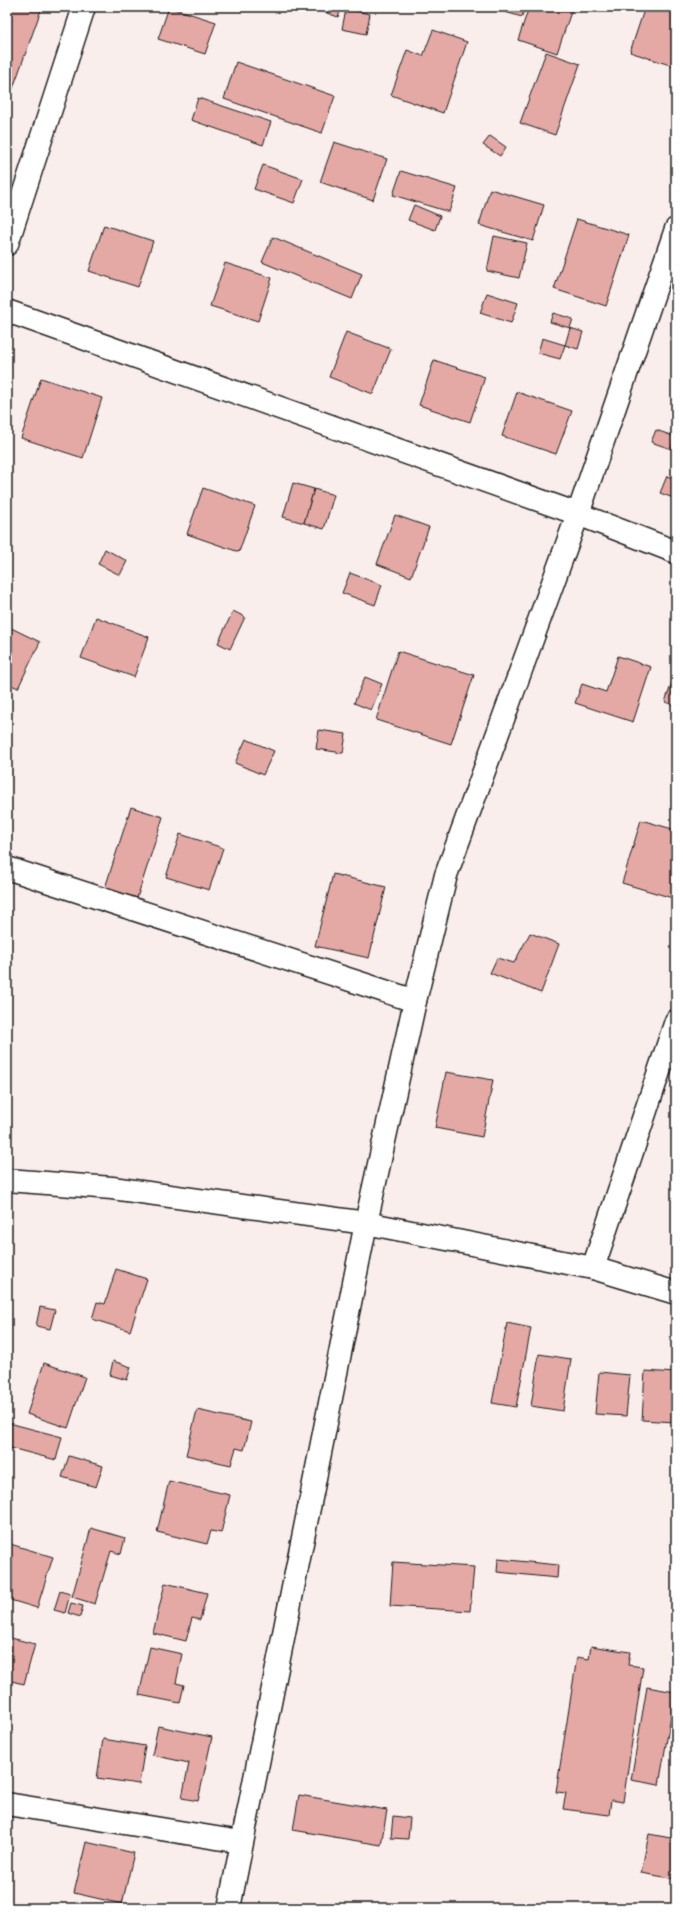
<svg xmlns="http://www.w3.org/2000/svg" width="683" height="1915" font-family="'Gochi Hand',sans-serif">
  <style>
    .building { fill: #e4a9a5; stroke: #1c1c1c }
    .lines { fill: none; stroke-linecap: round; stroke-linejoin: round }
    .street-casing { stroke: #1c1c1c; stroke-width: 25 }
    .street { stroke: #fff; stroke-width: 22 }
  </style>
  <rect width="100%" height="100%" fill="#faeeed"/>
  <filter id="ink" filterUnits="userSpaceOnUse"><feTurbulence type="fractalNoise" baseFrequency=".025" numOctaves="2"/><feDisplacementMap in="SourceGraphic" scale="8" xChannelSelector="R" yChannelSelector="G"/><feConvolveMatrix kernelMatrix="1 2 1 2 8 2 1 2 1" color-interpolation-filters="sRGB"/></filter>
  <g filter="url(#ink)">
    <!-- building -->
    <g class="building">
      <polygon points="7,7 33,7 41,10 12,91 7,90"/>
      <polygon points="169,7 216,22 205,54 158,39"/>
      <polygon points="310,7 342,7 338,17"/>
      <polygon points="488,7 525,7 522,17"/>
      <polygon points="529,7 564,7 572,9 557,53 518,40"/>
      <polygon points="645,7 668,7 676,10 676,67 630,52"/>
      <polygon points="346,9 370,14 366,34 342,29"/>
      <polygon points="433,30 467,42 443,113 391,95 407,50 423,56"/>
      <polygon points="546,52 580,64 555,135 520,123"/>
      <polygon points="236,62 335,96 322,133 224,99"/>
      <polygon points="198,98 271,122 263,145 191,120"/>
      <polygon points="490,136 506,147 500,156 483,145"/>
      <polygon points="334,142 387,159 373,200 320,182"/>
      <polygon points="263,165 303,179 294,203 254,189"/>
      <polygon points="401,171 457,188 449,212 393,195"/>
      <polygon points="490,189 544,205 533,241 479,225"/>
      <polygon points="414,205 440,216 435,230 408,220"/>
      <polygon points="577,219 629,235 606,306 554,289"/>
      <polygon points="104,225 153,241 138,287 89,271"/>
      <polygon points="494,236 527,243 519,278 487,271"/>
      <polygon points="273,237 362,274 352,299 262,262"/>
      <polygon points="225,263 272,278 258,321 210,306"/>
      <polygon points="487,293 518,303 511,323 480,313"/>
      <polygon points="553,313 573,319 570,328 550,322"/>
      <polygon points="570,328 583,332 578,349 565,345"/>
      <polygon points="346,332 391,349 373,394 329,377"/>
      <polygon points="542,338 565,345 560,359 538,353"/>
      <polygon points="434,360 485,377 470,422 419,405"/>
      <polygon points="41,378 102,398 83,458 21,438"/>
      <polygon points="517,392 572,411 556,454 502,436"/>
      <polygon points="656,430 676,437 671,449 651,442"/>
      <polygon points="667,476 676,479 676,499 660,493"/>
      <polygon points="293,483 314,489 304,523 283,517"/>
      <polygon points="203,488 255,506 239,552 187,534"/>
      <polygon points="314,489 334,495 324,529 304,523"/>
      <polygon points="395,515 429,527 411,577 377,564"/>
      <polygon points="105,549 127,561 120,575 98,564"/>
      <polygon points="350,573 382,585 375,605 342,593"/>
      <polygon points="233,611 245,617 230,649 218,643"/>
      <polygon points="96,617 149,637 134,677 81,658"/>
      <polygon points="7,626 40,642 18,688 7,683"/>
      <polygon points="398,651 474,675 451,744 376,720"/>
      <polygon points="618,656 651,667 633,722 575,703 582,684 606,692"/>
      <polygon points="676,671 676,706 665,702"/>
      <polygon points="365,677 382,684 371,710 354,703"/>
      <polygon points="319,730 346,734 343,753 316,749"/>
      <polygon points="246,739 274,751 263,775 235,763"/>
      <polygon points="131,807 163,817 137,898 105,888"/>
      <polygon points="641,820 676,830 676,899 622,883"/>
      <polygon points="180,834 223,848 209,890 166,877"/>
      <polygon points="333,874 386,887 369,958 315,946"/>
      <polygon points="530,933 559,944 541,993 490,973 497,958 514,963"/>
      <polygon points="446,1072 493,1080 482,1137 435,1128"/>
      <polygon points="116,1269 147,1279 130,1331 92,1319 97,1302 105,1304"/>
      <polygon points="40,1307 55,1310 50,1329 36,1326"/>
      <polygon points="507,1323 531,1328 516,1407 492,1403"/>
      <polygon points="539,1354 571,1359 563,1411 531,1406"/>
      <polygon points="113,1361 131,1367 127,1380 110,1375"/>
      <polygon points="44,1363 85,1377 68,1428 27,1414"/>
      <polygon points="645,1371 676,1373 675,1422 642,1420"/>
      <polygon points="599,1372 630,1375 626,1416 595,1414"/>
      <polygon points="197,1410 251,1422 244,1450 236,1448 231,1465 186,1455"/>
      <polygon points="9,1423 62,1437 56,1460 7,1447"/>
      <polygon points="69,1456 103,1466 96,1487 62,1477"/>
      <polygon points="169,1481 230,1495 221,1533 211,1531 207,1544 157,1532"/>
      <polygon points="91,1528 125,1538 121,1554 111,1551 95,1604 72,1597"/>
      <polygon points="7,1543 53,1557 37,1608 7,1599"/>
      <polygon points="498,1559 558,1565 557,1578 497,1572"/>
      <polygon points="393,1562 474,1567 470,1611 390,1606"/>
      <polygon points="165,1583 207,1593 200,1620 192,1618 186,1641 153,1633"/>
      <polygon points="60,1591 70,1594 65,1613 54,1610"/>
      <polygon points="71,1603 83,1606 80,1617 68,1613"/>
      <polygon points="7,1637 35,1644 24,1684 7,1680"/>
      <polygon points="591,1646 630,1652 628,1665 643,1667 623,1802 611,1800 609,1815 563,1809 566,1793 556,1792 577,1657 589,1659"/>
      <polygon points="150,1647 182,1654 176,1683 184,1685 180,1703 139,1695"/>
      <polygon points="647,1687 675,1692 659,1785 631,1780"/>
      <polygon points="158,1726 212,1737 198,1801 182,1798 189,1763 152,1755"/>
      <polygon points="103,1739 145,1746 139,1784 97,1778"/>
      <polygon points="299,1795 387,1810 381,1845 293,1830"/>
      <polygon points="393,1816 410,1818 408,1839 391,1838"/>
      <polygon points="649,1834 676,1839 676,1879 641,1873"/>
      <polygon points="86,1842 134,1853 122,1904 74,1893"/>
    </g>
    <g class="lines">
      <defs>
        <g id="street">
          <polyline points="7,244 84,7"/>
          <polyline points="7,311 578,514 676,552"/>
          <polyline points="7,868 415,1001"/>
          <polyline points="7,1180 112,1188 366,1223 593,1268 676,1293"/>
          <polyline points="593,1268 676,1021"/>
          <polyline points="7,1804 241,1842"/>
          <polyline points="229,1908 366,1223 415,1001 446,875 578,514 676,229"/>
        </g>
      </defs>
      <!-- street casing -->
      <use href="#street" class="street-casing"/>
      <!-- street -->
      <use href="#street" class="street"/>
    </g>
  </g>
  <!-- margin -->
  <rect width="683" height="1915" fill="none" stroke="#fff" stroke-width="24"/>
  <rect x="12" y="12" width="659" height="1891" fill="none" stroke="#1c1c1c" stroke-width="1.5" filter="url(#ink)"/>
</svg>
